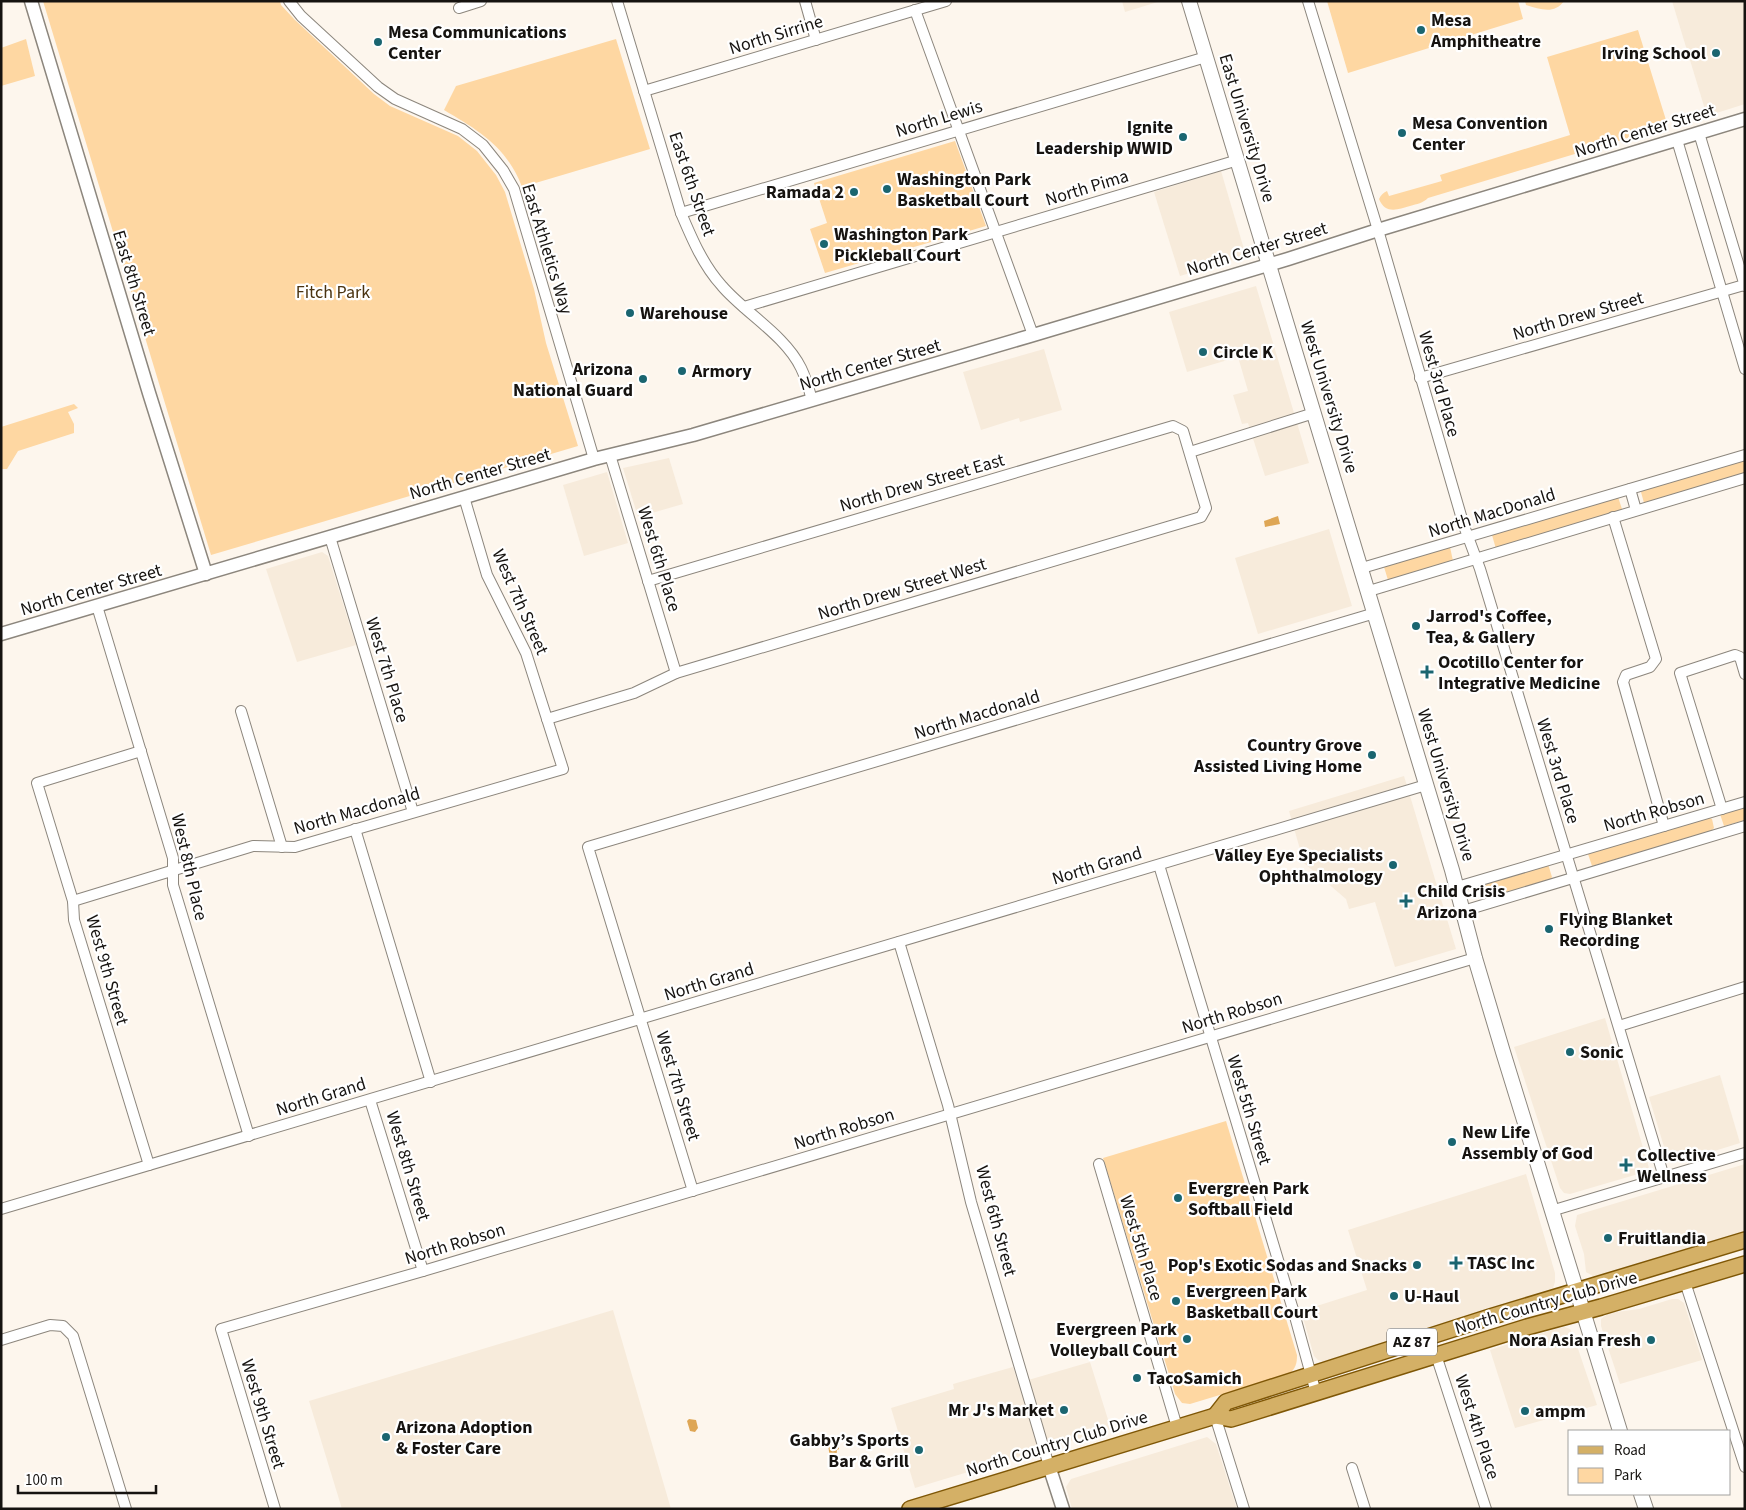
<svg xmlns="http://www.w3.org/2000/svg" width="1746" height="1510" font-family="'Source Sans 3',sans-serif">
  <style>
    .built { fill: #f7ebdb }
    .green { fill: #fed7a2 }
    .water { fill: #dea655 }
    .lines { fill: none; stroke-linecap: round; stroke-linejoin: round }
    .minor-casing { stroke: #8c867d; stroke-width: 12 }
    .tertiary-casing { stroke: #8c867d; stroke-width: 15 }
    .secondary-casing { stroke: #8c867d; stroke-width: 16 }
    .primary-casing { stroke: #7f5706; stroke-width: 18 }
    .minor { stroke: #fff; stroke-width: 10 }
    .tertiary { stroke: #fff; stroke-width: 12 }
    .secondary { stroke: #fff; stroke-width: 14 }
    .primary { stroke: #d4b066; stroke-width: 15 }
    .poi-dot { fill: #1a6570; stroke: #fff; stroke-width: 2 }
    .labels { text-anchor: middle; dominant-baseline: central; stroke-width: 4.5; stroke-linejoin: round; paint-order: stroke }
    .shield { fill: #fff; stroke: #5c5a58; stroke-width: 1 }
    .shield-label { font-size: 16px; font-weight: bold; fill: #161310 }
    .poi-label { font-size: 18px; font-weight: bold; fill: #161310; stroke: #fff; text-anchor: start }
    .street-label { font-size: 18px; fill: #161310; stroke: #fff }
    .park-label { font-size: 18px; fill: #4a3310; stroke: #fff }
  </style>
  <rect width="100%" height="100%" fill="#fdf6ed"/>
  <!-- built -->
  <g class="built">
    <polygon points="1122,1 1161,1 1125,12"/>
    <polygon points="1672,1 1745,1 1745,104 1707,116"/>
    <polygon points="1221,171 1246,256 1180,276 1154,192"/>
    <polygon points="1256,286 1309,463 1265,476 1248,423 1242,424 1233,395 1248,391 1238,357 1187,372 1169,312"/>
    <polygon points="1044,349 1062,410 1020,422 1019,418 981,430 963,372"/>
    <polygon points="669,458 683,504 638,517 623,468"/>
    <polygon points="607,472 628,543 584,556 563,485"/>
    <polygon points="1329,529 1352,606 1258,634 1235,558"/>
    <polygon points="322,552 328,556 356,645 297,662 266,569"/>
    <polygon points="1404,776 1456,949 1395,967 1375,902 1349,909 1346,899 1304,863 1289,811"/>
    <polygon points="1605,1018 1649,1168 1645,1172 1570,1194 1564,1193 1560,1188 1514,1047"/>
    <polygon points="1720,1075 1740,1143 1679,1162 1670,1162 1668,1160 1649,1097"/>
    <polygon points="1745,1164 1745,1232 1600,1275 1593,1276 1586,1272 1584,1254 1575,1226 1577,1215"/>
    <polygon points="1526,1174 1555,1273 1555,1282 1553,1288 1331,1361 1325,1362 1318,1360 1314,1356 1301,1311 1367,1290 1348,1230"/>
    <polygon points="1672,1299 1678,1299 1684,1303 1702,1360 1620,1384 1601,1326 1601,1319 1609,1313 1639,1309"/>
    <polygon points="613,1310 671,1509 342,1509 309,1401"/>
    <polygon points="1565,1327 1570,1329 1573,1334 1597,1405 1515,1428 1490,1350 1558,1328"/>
    <polygon points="1090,1362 1111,1429 915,1488 891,1408 954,1389 953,1384 1013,1367 1018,1383"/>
    <polygon points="1207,1437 1216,1444 1237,1509 1072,1509 1066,1487 1071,1479"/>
  </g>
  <!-- green -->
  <g class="green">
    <polygon points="43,1 280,1 281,5 295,20 374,94 390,106 458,136 477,151 496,175 505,192 534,289 546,343 578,446 211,555"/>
    <polygon points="1327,1 1518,1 1523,19 1348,73"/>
    <path d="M1525,1H1564C1554,15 1540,9 1526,5Z"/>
    <path d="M1638,30L1666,120L1664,126L1658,131L1648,132L1428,198C1423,203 1417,204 1410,206C1397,210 1385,214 1379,199C1381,195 1383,193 1387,191L1389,196L1442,181L1440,175L1570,135L1547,57Z"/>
    <polygon points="26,39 35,76 1,86 1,48"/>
    <path d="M616,39L650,149L522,187C507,147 478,130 444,110L456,86Z"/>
    <polygon points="955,141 986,226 825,273 810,229 827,223 814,183"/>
    <polygon points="74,404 78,408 68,412 74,424 74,433 18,451 7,469 1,469 1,427"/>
    <polygon points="1745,459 1745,474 1647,503 1644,503 1641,492 1644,490"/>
    <polygon points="1618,497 1622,509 1620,512 1496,549 1492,535 1495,533"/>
    <polygon points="1450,547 1453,561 1388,580 1384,567"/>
    <polygon points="1745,806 1745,820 1724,826 1720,814"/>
    <polygon points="1708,817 1712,819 1714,828 1711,831 1592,866 1588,854 1590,851"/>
    <polygon points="1548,864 1552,877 1550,880 1485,898 1481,886"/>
    <path d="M1226,1121L1297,1355C1297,1363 1296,1368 1289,1374L1190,1404L1182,1403L1175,1394L1103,1158Z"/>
  </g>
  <!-- water -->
  <g class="water">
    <polygon points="1278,516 1280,524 1265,527 1264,521"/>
    <polygon points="689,1419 696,1420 698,1428 695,1432 690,1431 687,1421"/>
    <polygon points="833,1442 839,1445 839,1449 837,1450 836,1458 830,1459 828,1444"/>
  </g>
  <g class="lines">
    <defs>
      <g id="minor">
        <polyline points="289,1 301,16 378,87 395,99 462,129 483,145 503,170 514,189 594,459"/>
        <path d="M617,1L681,213C692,239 703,265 722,286C745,313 785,335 801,368C806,378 809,389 812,400"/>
        <polyline points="805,1 816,40"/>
        <polyline points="1308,1 1378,230 1464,526 1480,569 1664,1177"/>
        <polyline points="459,8 481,1"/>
        <polyline points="915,10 1033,335"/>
        <polyline points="644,91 946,1"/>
        <polyline points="1699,133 1745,286"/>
        <polyline points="1677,140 1745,369"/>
        <polyline points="681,213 1206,57"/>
        <polyline points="744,307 1238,160"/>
        <polyline points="1420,378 1744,285"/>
        <polyline points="1190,452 1314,413"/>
        <polyline points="610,455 676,673"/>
        <polyline points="1630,489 1636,510"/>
        <polyline points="1613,517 1656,659 1650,667 1626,675 1623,682 1664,826"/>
        <polyline points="330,537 413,812"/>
        <polyline points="1362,568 1745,455"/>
        <polyline points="1369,591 1745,478"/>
        <polyline points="97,606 173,858 173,885 249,1136"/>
        <polyline points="241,711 282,847"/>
        <polyline points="547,719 634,693 676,673 1201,517 1206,508 1183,431 1173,426 648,581"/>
        <polyline points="141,751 37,783 73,901 74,920 149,1165"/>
        <polyline points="1722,809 1680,673 1735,655 1740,657 1745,674"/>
        <polyline points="355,829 431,1082"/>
        <polyline points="1159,865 1294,1313 1316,1393"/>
        <polyline points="1457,887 1745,802"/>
        <polyline points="73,901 253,846 295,847 563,769 526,653 487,575 464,497"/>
        <polyline points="1463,911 1745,826"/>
        <polyline points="899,942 948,1105 971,1202 1049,1466"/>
        <polyline points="1619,1026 1745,987"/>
        <polyline points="370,1100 423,1271"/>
        <polyline points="1099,1164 1177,1427"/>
        <polyline points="693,1191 588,847 1375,613"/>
        <polyline points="1,1209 1426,785"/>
        <polyline points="1551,1211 1745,1153"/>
        <polyline points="1685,1282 1745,1467"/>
        <polyline points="1,1340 50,1325 63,1326 73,1336 126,1509"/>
        <polyline points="1436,1355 1486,1509"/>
        <polyline points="1215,1416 1244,1509"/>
        <polyline points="1352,1468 1365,1509"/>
        <polyline points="275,1509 221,1329 423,1271 1475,958"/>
      </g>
      <g id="tertiary">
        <polyline points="31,1 149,393 206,574"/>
        <polyline points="1,634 594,459 693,435 1030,336 1288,259 1378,230 1745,119"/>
        <polyline points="1049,1466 1063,1509"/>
      </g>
      <g id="secondary">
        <polyline points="1189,1 1452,870 1475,958 1503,1052 1620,1431"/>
        <polyline points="1641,1494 1646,1509"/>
      </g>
      <g id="primary">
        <polyline points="1215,1416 1226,1402 1490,1317 1745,1240"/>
        <polyline points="910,1509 1215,1416 1231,1419 1241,1416 1527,1327 1601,1307 1745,1264"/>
      </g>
    </defs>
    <!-- minor casing -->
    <use href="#minor" class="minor-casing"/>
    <!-- tertiary casing -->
    <use href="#tertiary" class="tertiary-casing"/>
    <!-- secondary casing -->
    <use href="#secondary" class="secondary-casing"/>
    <!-- primary casing -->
    <use href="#primary" class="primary-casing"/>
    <!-- minor -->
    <use href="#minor" class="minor"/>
    <!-- tertiary -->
    <use href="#tertiary" class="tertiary"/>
    <!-- secondary -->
    <use href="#secondary" class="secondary"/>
    <!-- primary -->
    <use href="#primary" class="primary"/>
  </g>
  <!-- markers -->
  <g class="poi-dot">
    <circle cx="1421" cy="30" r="5"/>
    <circle cx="378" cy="42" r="5"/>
    <circle cx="1716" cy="53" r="5"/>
    <circle cx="1402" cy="133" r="5"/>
    <circle cx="1183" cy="137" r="5"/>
    <circle cx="887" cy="189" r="5"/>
    <circle cx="854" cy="192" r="5"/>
    <circle cx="824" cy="244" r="5"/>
    <circle cx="630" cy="313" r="5"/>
    <circle cx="1203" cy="352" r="5"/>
    <circle cx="682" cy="371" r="5"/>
    <circle cx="643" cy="379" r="5"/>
    <circle cx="1416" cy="626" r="5"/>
    <path d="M1424.5 664.5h5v5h5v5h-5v5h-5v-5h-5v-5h5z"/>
    <circle cx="1372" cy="755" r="5"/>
    <circle cx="1393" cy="865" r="5"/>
    <path d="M1403.5 893.5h5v5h5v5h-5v5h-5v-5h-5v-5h5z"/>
    <circle cx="1549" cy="929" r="5"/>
    <circle cx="1570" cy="1052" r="5"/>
    <circle cx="1452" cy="1142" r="5"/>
    <path d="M1623.5 1157.5h5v5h5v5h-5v5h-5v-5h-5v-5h5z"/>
    <circle cx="1178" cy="1198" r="5"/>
    <circle cx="1608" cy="1238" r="5"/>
    <path d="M1453.5 1255.5h5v5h5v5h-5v5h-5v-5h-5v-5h5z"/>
    <circle cx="1417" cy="1265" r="5"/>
    <circle cx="1394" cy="1296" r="5"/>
    <circle cx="1176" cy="1301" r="5"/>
    <circle cx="1187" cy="1339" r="5"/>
    <circle cx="1651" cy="1340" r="5"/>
    <circle cx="1137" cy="1378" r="5"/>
    <circle cx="1064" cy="1410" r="5"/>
    <circle cx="1525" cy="1411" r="5"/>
    <circle cx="386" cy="1437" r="5"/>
    <circle cx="919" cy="1450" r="5"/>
  </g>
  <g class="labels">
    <!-- shield labels -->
    <rect class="shield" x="1387" y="1328.5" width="50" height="27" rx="4"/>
    <g class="shield-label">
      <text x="1412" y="1342">AZ 87</text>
    </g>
    <!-- poi labels -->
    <g class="poi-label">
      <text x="1431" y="20">Mesa<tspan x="1431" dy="21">Amphitheatre</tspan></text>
      <text x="388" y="32">Mesa Communications<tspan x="388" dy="21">Center</tspan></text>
      <text x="1706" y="53" text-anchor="end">Irving School</text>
      <text x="1412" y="123">Mesa Convention<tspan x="1412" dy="21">Center</tspan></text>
      <text x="1173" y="127" text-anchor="end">Ignite<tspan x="1173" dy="21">Leadership WWID</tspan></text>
      <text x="897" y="179">Washington Park<tspan x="897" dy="21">Basketball Court</tspan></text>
      <text x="844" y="192" text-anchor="end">Ramada 2</text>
      <text x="834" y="234">Washington Park<tspan x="834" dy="21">Pickleball Court</tspan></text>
      <text x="640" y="313">Warehouse</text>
      <text x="1213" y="352">Circle K</text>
      <text x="633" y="369" text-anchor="end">Arizona<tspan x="633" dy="21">National Guard</tspan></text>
      <text x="692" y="371">Armory</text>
      <text x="1426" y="616">Jarrod's Coffee,<tspan x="1426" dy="21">Tea, &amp; Gallery</tspan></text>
      <text x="1438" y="662">Ocotillo Center for<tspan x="1438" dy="21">Integrative Medicine</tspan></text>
      <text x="1362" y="745" text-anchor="end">Country Grove<tspan x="1362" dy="21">Assisted Living Home</tspan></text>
      <text x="1383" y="855" text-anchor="end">Valley Eye Specialists<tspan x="1383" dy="21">Ophthalmology</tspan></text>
      <text x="1417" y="891">Child Crisis<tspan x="1417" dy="21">Arizona</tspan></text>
      <text x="1559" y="919">Flying Blanket<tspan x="1559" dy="21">Recording</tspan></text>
      <text x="1580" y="1052">Sonic</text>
      <text x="1462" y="1132">New Life<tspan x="1462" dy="21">Assembly of God</tspan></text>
      <text x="1637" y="1155">Collective<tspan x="1637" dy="21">Wellness</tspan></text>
      <text x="1188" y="1188">Evergreen Park<tspan x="1188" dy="21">Softball Field</tspan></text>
      <text x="1618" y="1238">Fruitlandia</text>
      <text x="1467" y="1263">TASC Inc</text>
      <text x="1407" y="1265" text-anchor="end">Pop's Exotic Sodas and Snacks</text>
      <text x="1186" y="1291">Evergreen Park<tspan x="1186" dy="21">Basketball Court</tspan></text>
      <text x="1404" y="1296">U-Haul</text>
      <text x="1177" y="1329" text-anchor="end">Evergreen Park<tspan x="1177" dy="21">Volleyball Court</tspan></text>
      <text x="1641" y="1340" text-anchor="end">Nora Asian Fresh</text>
      <text x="1147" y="1378">TacoSamich</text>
      <text x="1054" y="1410" text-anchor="end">Mr J's Market</text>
      <text x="1535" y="1411">ampm</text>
      <text x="396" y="1427">Arizona Adoption<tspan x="396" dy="21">&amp; Foster Care</tspan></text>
      <text x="909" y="1440" text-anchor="end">Gabby’s Sports<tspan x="909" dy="21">Bar &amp; Grill</tspan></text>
    </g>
    <!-- street labels -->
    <g class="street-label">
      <text transform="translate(776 35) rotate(-17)">North Sirrine</text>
      <text transform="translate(939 119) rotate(-17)">North Lewis</text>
      <text transform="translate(1247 128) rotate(73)">East University Drive</text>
      <text transform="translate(1645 131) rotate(-17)">North Center Street</text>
      <text transform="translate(692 184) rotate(71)">East 6th Street</text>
      <text transform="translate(1087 188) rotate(-17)">North Pima</text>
      <text transform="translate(547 249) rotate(73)">East Athletics Way</text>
      <text transform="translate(1257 249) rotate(-17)">North Center Street</text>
      <text transform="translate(134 283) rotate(73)">East 8th Street</text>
      <text transform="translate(1578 316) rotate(-16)">North Drew Street</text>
      <text transform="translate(870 365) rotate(-16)">North Center Street</text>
      <text transform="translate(1439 384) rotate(74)">West 3rd Place</text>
      <text transform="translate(1329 397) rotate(73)">West University Drive</text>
      <text transform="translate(480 474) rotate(-16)">North Center Street</text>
      <text transform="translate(922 483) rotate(-16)">North Drew Street East</text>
      <text transform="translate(1492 513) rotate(-17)">North MacDonald</text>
      <text transform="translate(659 559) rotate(73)">West 6th Place</text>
      <text transform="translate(902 589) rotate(-17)">North Drew Street West</text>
      <text transform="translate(91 590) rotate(-16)">North Center Street</text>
      <text transform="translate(520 602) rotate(66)">West 7th Street</text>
      <text transform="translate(387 670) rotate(73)">West 7th Place</text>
      <text transform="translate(977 715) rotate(-17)">North Macdonald</text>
      <text transform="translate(1558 771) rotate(73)">West 3rd Place</text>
      <text transform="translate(1446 785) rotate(73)">West University Drive</text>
      <text transform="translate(357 811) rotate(-16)">North Macdonald</text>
      <text transform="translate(1654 812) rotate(-16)">North Robson</text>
      <text transform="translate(1097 866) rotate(-17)">North Grand</text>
      <text transform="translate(189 867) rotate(77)">West 8th Place</text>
      <text transform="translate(107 970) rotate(74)">West 9th Street</text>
      <text transform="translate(709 982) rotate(-17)">North Grand</text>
      <text transform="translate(1232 1013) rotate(-17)">North Robson</text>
      <text transform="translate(678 1086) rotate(73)">West 7th Street</text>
      <text transform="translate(321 1097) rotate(-17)">North Grand</text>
      <text transform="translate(1249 1110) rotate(73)">West 5th Street</text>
      <text transform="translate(844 1129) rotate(-17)">North Robson</text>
      <text transform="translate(408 1166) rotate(73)">West 8th Street</text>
      <text transform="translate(996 1221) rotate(75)">West 6th Street</text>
      <text transform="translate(455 1244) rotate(-17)">North Robson</text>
      <text transform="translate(1141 1248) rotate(73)">West 5th Place</text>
      <text transform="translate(1546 1303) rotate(-16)">North Country Club Drive</text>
      <text transform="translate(263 1414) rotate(73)">West 9th Street</text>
      <text transform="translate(1477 1427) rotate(72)">West 4th Place</text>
      <text transform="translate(1057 1444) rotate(-17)">North Country Club Drive</text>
    </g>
    <!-- park labels -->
    <g class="park-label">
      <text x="333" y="292">Fitch Park</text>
    </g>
  </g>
  <!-- border -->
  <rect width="1746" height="1510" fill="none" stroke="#161310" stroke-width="5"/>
  <!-- legend -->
  <rect x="1568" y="1430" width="162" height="65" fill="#ffffff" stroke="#a2a19f"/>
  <rect x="1578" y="1446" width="25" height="8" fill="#d4b066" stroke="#a2a19f"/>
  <text x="1614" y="1455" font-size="15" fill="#161310">Road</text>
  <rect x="1578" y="1468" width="25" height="15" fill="#fed7a2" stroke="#a2a19f"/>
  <text x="1614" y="1480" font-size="15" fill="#161310">Park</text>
  <!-- scale -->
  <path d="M18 1485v8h138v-8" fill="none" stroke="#161310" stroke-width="2.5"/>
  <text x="25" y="1485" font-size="15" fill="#161310" stroke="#ffffff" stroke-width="4" paint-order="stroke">100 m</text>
</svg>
